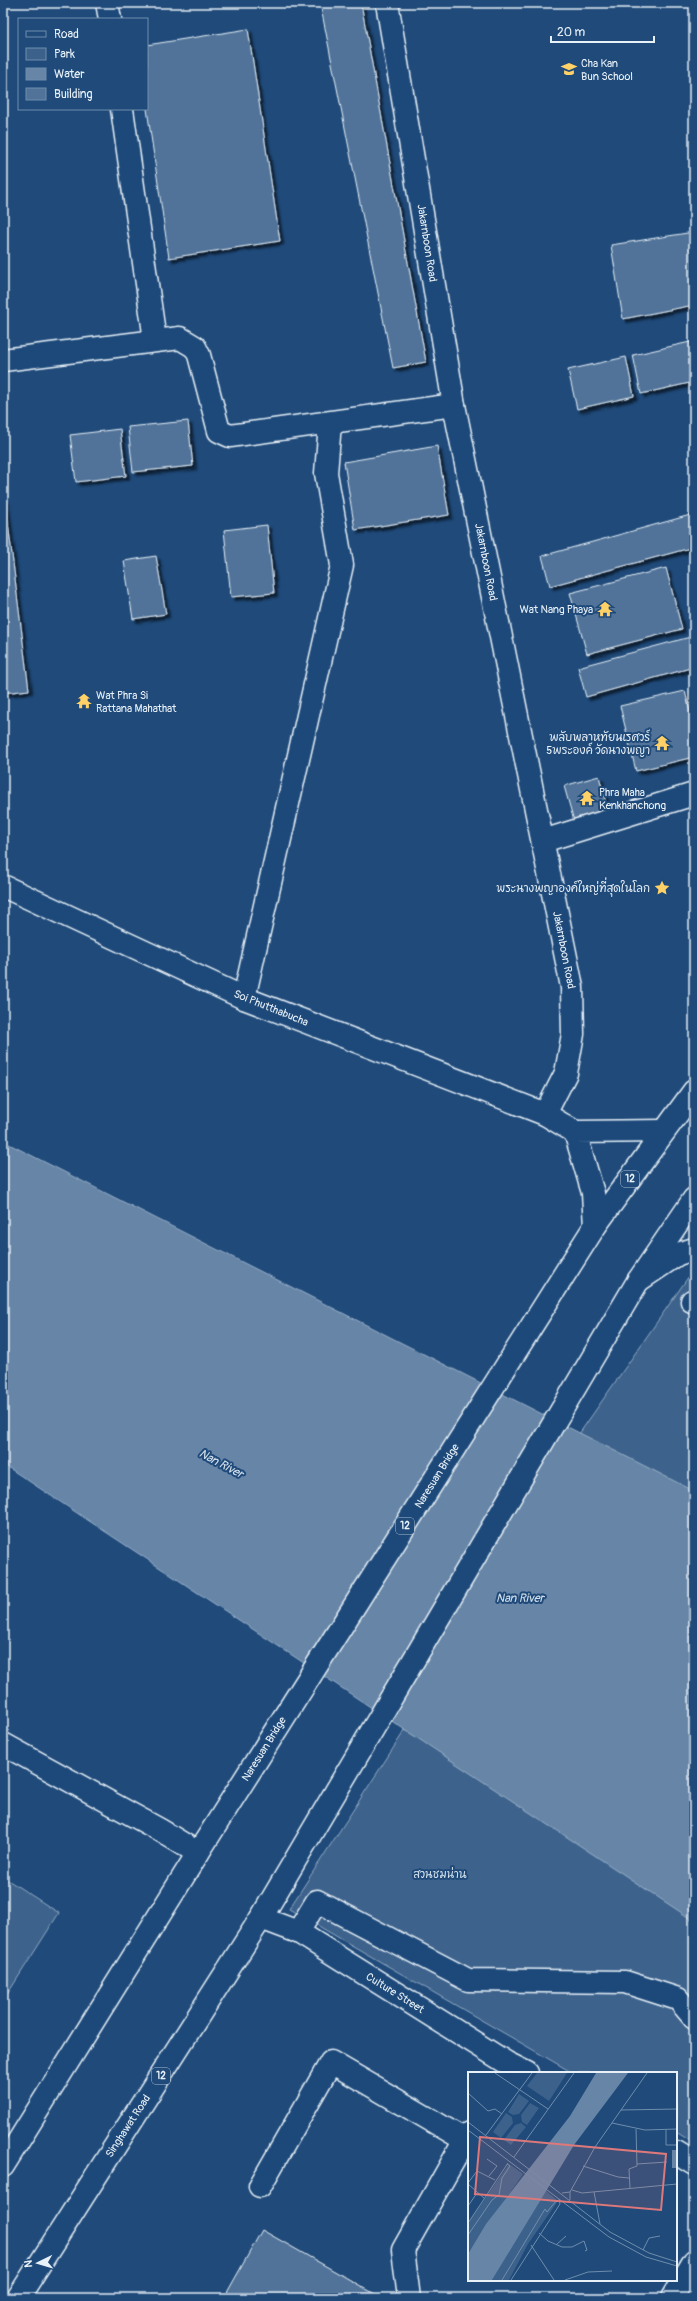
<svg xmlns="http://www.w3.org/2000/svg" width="697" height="2301" font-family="Pangolin,'Playpen Sans Thai',sans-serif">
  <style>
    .green { fill: #3c628c; stroke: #92aac2 }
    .water { fill: #6685a7; stroke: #9ab0c7 }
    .building { fill: #517399; stroke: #e8f1f8; filter: url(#shadow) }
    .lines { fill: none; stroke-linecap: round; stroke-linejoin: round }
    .minor-casing { stroke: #e8f1f8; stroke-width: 25 }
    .major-casing { stroke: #e8f1f8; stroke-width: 25 }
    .minor { stroke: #1f4a7a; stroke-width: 22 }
    .major { stroke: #1f4a7a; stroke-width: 22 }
    .labels { text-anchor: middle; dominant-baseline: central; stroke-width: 4; stroke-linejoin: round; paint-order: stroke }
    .shield { fill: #1f4a7a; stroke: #acbfd2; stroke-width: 1 }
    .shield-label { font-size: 10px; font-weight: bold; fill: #e8f1f8 }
    .poi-label { font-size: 11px; fill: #e8f1f8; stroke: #1f4a7a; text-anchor: start }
    .street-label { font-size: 11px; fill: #e8f1f8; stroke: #1f4a7a }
    .park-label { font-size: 11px; fill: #d7e3ed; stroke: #1f4a7a }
    .water-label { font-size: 12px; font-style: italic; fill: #d4e1ec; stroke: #1f4a7a }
    .inset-road { fill: none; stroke: #6f8dac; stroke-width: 1 }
    .view { fill: #dd787b; fill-opacity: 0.15; stroke: #dd787b; stroke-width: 2 }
    .inset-edge { fill: none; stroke: #e8f1f8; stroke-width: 2 }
  </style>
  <defs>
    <filter id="shadow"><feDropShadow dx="3.5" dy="3.5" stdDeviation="1" flood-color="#0009"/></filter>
  </defs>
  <rect width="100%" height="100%" fill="#1f4a7a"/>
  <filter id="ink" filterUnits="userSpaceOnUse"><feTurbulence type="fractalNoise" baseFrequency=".025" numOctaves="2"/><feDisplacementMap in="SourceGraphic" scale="8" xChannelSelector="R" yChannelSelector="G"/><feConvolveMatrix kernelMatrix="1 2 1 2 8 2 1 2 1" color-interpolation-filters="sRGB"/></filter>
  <g filter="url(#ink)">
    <!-- green -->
    <g class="green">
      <polygon points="689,1276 694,1278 694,1524 563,1457"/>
      <polygon points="405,1730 694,1902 694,2143 676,2132 676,2073 573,2073 289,1909"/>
      <polygon points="3,1877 59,1913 3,2001"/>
    </g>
    <!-- water -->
    <polygon class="water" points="3,1141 694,1491 694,1921 3,1464"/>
    <!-- building -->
    <g class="building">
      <polygon points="320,3 361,3 426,362 393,368"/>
      <polygon points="248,29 280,241 169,258 147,109 147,45"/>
      <polygon points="694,232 694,305 623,319 611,245"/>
      <polygon points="690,342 694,359 694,382 641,394 633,355"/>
      <polygon points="626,357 634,396 577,409 568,370"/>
      <polygon points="188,421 193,466 133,472 128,427"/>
      <polygon points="120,429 126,476 76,482 70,435"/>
      <polygon points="437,446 449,515 355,530 344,462"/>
      <polygon points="3,499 5,499 29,690 3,693"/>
      <polygon points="694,514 694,547 550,586 542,556"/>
      <polygon points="267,525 274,593 231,597 224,530"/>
      <polygon points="156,556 166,614 133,619 124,561"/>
      <polygon points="694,567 694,583 690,568"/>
      <polygon points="666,568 682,629 587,654 570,593"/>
      <polygon points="694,636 694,667 586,697 578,667"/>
      <polygon points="685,691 694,728 694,757 636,771 620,706"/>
      <polygon points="599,776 608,811 574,821 564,786"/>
      <polygon points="262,2230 382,2298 224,2298"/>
    </g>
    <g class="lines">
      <defs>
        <g id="minor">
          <polyline points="107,3 110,19"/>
          <polyline points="387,3 454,405 572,987 573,1034 566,1073 545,1114"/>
          <polyline points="122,109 155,340"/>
          <polyline points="3,360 180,338 195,347 199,355 219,431 230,436 454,405"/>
          <polyline points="543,841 694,794"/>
          <polyline points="3,886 244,998 545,1114 575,1132"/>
          <polyline points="244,998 342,565 326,473 330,423"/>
          <polyline points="595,1226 593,1193 575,1132 664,1131"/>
          <polyline points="638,1281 678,1254 694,1249"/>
          <polyline points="692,1301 694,1302"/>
          <polyline points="3,1744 160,1830 198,1853"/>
          <polyline points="261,1918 298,1932 507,2063 527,2073"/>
          <polyline points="298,1932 317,1901 468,1980 625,1982 678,1999 694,2018"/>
          <polyline points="676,2152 694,2163"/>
          <polyline points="260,2186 331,2062 465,2140"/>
          <polyline points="409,2298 403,2250 469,2133"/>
          <polyline points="672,2298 694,2261"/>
        </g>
        <g id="major">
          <polyline points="3,2166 198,1853 595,1226 694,1091"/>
          <polyline points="18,2298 261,1918 638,1281 694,1199"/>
        </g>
      </defs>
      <!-- minor casing -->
      <use href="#minor" class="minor-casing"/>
      <!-- major casing -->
      <use href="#major" class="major-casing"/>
      <!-- minor -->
      <use href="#minor" class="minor"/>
      <!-- major -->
      <use href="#major" class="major"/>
    </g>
  </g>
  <!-- icons -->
  <defs>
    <symbol id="school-bare" viewBox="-9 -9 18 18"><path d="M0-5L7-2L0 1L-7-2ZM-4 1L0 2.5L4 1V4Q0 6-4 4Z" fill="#ffd166" stroke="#1f4a7a" stroke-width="2.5" paint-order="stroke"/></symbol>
    <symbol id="temple-bare" viewBox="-9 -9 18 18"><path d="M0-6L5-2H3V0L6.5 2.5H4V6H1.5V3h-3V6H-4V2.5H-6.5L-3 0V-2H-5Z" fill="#ffd166" stroke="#1f4a7a" stroke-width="2.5" paint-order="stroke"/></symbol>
    <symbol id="sight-bare" viewBox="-9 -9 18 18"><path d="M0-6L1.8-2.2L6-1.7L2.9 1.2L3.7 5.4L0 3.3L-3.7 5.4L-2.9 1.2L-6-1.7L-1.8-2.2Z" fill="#ffd166" stroke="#1f4a7a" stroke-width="2.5" paint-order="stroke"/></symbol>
  </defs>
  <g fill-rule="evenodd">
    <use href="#school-bare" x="558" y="58" width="22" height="22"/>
    <use href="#temple-bare" x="594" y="598" width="22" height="22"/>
    <use href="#temple-bare" x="73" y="690" width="22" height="22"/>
    <use href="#temple-bare" x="651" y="732" width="22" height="22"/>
    <use href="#temple-bare" x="576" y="787" width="22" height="22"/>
    <use href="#sight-bare" x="651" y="877" width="22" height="22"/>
  </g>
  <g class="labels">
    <!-- shield labels -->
    <g class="shield">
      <rect x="621" y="1171" width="18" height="16" rx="3"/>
      <rect x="396" y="1518" width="18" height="16" rx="3"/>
      <rect x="152" y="2068" width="18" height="16" rx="3"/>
    </g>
    <g class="shield-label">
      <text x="630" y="1179">12</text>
      <text x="405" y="1526">12</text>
      <text x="161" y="2076">12</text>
    </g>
    <!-- poi labels -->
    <g class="poi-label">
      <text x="581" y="63">Cha Kan<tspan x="581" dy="13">Bun School</tspan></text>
      <text x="593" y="609" text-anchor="end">Wat Nang Phaya</text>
      <text x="96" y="695">Wat Phra Si<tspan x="96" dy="13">Rattana Mahathat</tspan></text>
      <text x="650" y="737" text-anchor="end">พลับพลาหทัยนเรศวร์<tspan x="650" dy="13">5พระองค์ วัดนางพญา</tspan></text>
      <text x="599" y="792">Phra Maha<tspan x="599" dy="13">Kenkhanchong</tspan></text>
      <text x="650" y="888" text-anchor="end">พระนางพญาองค์ใหญ่ที่สุดในโลก</text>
    </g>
    <!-- street labels -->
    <g class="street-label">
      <text transform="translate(427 243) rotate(81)">Jakarnboon Road</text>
      <text transform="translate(486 562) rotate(79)">Jakarnboon Road</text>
      <text transform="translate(564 950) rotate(79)">Jakarnboon Road</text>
      <text transform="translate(271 1008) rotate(22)">Soi Phutthabucha</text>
      <text transform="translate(437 1476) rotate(-58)">Naresuan Bridge</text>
      <text transform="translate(264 1749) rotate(-58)">Naresuan Bridge</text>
      <text transform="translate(395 1993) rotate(32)">Culture Street</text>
      <text transform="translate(128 2126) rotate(-57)">Singhawat Road</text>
    </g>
    <!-- park labels -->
    <g class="park-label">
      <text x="440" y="1874">สวนชมน่าน</text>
    </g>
    <!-- water labels -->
    <g class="water-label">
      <text transform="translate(221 1464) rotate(28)">Nan River</text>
      <text x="520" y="1598">Nan River</text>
    </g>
  </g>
  <!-- overview -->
  <g transform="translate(468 2072)">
    <rect width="209" height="209" fill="#1f4a7a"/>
    <path d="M69,1H99L81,29L59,14ZM51,22L61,29L51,42L45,43L40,40ZM62,31L71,36L59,53L54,50L53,43ZM38,41L44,45L45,51L33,66L25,60ZM53,51L58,55L43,73L36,68L47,53ZM41,92L55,102L0,182V151ZM76,117L90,129L60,172L41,208H24Z" fill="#3c628c"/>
    <path d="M128,1H160L106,73L24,208H0V182L18,152L102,44ZM204,78H209V96H204Z" fill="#6685a7"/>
    <path class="inset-road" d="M27,1L80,37M0,21L20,39L27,37L34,42M153,38L209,37M0,50L142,160L181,181L209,190M144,51L177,58L209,57M0,58L141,165L178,185L209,194M198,58V73H209M18,63L64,1M46,85L106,1M19,87L29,94L21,104M169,92L199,90M115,94L150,105L161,106M0,111L9,99L27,108M0,112L16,126M162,116L161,97L169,94L168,57M104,118L114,121L209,112M102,120L127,75L179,1M126,120L132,152M94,121L102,120V128M0,134L9,121M0,151L40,91M71,161L80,169L94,175H104L116,169L119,178L117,179M0,163L24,128L31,123L34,106L42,94L39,92M63,173L86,208M88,173L98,164M175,178L181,166L192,164M34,208L77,137L79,140L88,129M43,208L92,132L91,127M97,208L120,200L144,199"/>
    <path class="view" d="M12,65L198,82L193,138L7,122Z"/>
    <rect width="209" height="209" class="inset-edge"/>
  </g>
  <!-- margin -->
  <rect width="697" height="2301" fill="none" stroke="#1f4a7a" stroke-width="16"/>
  <rect x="8" y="8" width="681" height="2285" fill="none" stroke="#e8f1f8" stroke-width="1.5" filter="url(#ink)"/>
  <!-- legend -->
  <rect x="18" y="18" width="130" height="92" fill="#1f4a7a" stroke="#6f8dac"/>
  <rect x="26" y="31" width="20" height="6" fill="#1f4a7a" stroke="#6f8dac"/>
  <text x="54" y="38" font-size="12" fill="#e8f1f8">Road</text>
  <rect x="26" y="48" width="20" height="12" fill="#3c628c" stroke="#6f8dac"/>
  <text x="54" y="58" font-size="12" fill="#e8f1f8">Park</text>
  <rect x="26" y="68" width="20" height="12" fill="#6685a7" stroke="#6f8dac"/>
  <text x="54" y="78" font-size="12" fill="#e8f1f8">Water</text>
  <rect x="26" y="88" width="20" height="12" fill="#517399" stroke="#6f8dac"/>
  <text x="54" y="98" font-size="12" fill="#e8f1f8">Building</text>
  <!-- north arrow -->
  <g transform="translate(38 2263) rotate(265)" stroke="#1f4a7a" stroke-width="3" paint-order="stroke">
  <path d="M0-3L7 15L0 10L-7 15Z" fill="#e8f1f8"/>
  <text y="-6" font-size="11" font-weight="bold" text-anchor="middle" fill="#e8f1f8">N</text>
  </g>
  <!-- scale -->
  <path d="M551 36v6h103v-6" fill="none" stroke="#e8f1f8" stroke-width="2"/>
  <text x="557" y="36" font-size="12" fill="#e8f1f8" stroke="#1f4a7a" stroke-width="3" paint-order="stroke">20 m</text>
</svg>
